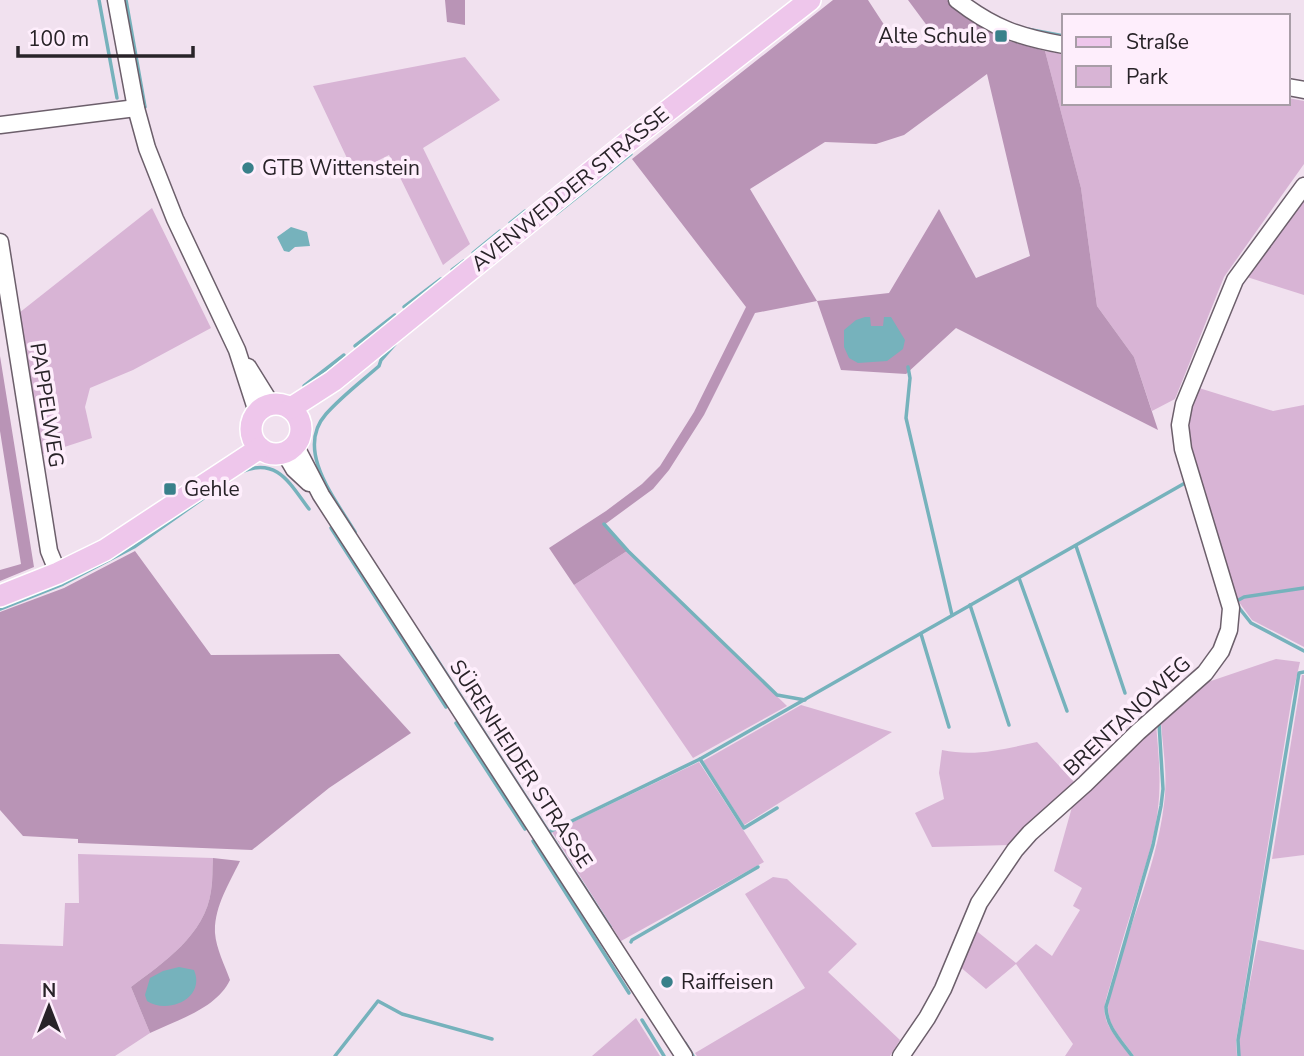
<svg xmlns="http://www.w3.org/2000/svg" width="1304" height="1056" font-family="'Nunito Sans',sans-serif">
  <style>
    .green { fill: #d8b4d5 }
    .forest { fill: #b994b6; fill-rule: evenodd }
    .water { fill: #76b2bc }
    .lines { fill: none; stroke-linecap: round; stroke-linejoin: round }
    .stream { stroke: #76b2bc; stroke-width: 3.5 }
    .minor-casing { stroke: #6c5f6b; stroke-width: 19 }
    .major-casing { stroke: #fff; stroke-width: 24 }
    .minor { stroke: #fff; stroke-width: 16 }
    .major { stroke: #eec6eb; stroke-width: 21 }
    .poi-dot { fill: #39808a; stroke: #feeefc; stroke-width: 2.5 }
    .labels { text-anchor: middle; dominant-baseline: central; stroke-width: 7; stroke-linejoin: round; paint-order: stroke }
    .poi-label { font-size: 21px; fill: #282328; stroke: #feeefc; text-anchor: start }
    .street-label { font-size: 21px; fill: #282328; stroke: #feeefc }
  </style>
  <rect width="100%" height="100%" fill="#f1e1ef"/>
  <!-- green -->
  <g class="green">
    <polygon points="1045,51 1064,54 1064,103 1288,103 1288,98 1304,101 1304,164 1224,277 1175,399 1152,411 1134,357 1097,306 1081,188"/>
    <polygon points="465,57 500,100 423,148 470,244 443,265 389,155 354,173 313,86"/>
    <polygon points="1304,201 1304,295 1247,277"/>
    <polygon points="152,208 211,328 133,370 90,388 85,407 92,438 43,454 19,313"/>
    <path d="M1199,388L1273,411L1304,405V647L1252,620L1236,598L1190,445C1188,424 1190,408 1199,388Z"/>
    <polygon points="627,551 787,706 693,758 574,585"/>
    <path d="M1276,659L1300,662L1292,697L1236,1041L1237,1056H1134C1124,1041 1107,1026 1108,1007C1122,938 1156,873 1164,804C1168,777 1163,749 1161,723L1208,682Z"/>
    <polygon points="1302,675 1304,675 1304,855 1272,859"/>
    <polygon points="801,705 892,732 744,825 703,761"/>
    <path d="M1156,724C1160,770 1163,799 1151,846C1139,890 1123,934 1112,979C1109,990 1103,1004 1105,1015C1107,1029 1122,1044 1130,1056H1065L1073,1044L1016,964L986,989L958,965L973,928L1016,963L1036,944L1052,956L1080,910L1073,906L1082,888L1054,871L1074,800Z"/>
    <path d="M1037,742L1077,785L1010,845L932,847L915,813L944,799L939,773L942,750C975,757 1005,749 1037,742Z"/>
    <polygon points="699,762 764,862 621,941 552,832"/>
    <path d="M78,854L213,858C212,869 213,880 211,891C205,935 164,962 131,987L150,1033L115,1056H0V944L63,946L65,903H79Z"/>
    <polygon points="773,877 787,879 857,944 828,972 900,1040 890,1056 697,1056 695,1053 805,988 745,894"/>
    <polygon points="1258,940 1304,950 1304,1056 1240,1056 1239,1040"/>
    <polygon points="636,1018 660,1056 592,1056"/>
  </g>
  <!-- forest -->
  <g class="forest">
    <polygon points="445,0 465,0 465,25 447,22"/>
    <path d="M833,0H868L894,40L903,48H916L926,41L928,27L908,0H947L984,29L1009,41L1045,51L1081,188L1097,306L1134,357L1158,430L956,328L906,374L841,370L817,301L755,313L704,415L669,470L653,489L604,525L627,551L574,585L549,548L606,511L642,484L660,466L694,412L746,307L632,159ZM987,74L1030,256L976,278L939,209L889,293L817,301L750,189L825,142L876,144L904,135Z"/>
    <polygon points="0,356 34,567 0,581 0,570 21,564 0,431"/>
    <polygon points="135,551 211,655 339,654 411,733 329,788 252,850 78,843 78,839 23,836 0,810 0,612 64,588"/>
    <path d="M213,858L240,861C229,884 214,907 215,933C216,948 225,966 230,980C216,1009 177,1020 150,1033L131,987C164,962 205,935 211,891C213,880 212,869 213,858Z"/>
  </g>
  <!-- water -->
  <g class="water">
    <polygon points="291,227 307,232 310,246 295,247 289,252 284,251 277,237"/>
    <polygon points="865,317 870,317 871,326 883,326 884,317 891,317 905,340 903,349 887,361 858,363 849,358 844,347 844,330 856,320"/>
    <path d="M179,967L194,970C206,998 168,1015 147,1001L145,995L150,978L163,971Z"/>
  </g>
  <g class="lines">
    <!-- stream -->
    <g class="stream">
      <polyline points="99,0 117,98"/>
      <polyline points="126,0 145,107"/>
      <polyline points="1027,29 1064,36"/>
      <polyline points="556,214 631,154"/>
      <polyline points="510,223 525,211"/>
      <polyline points="473,253 500,231"/>
      <polyline points="452,270 464,261"/>
      <polyline points="404,307 441,279"/>
      <polyline points="355,346 395,315"/>
      <polyline points="908,367 910,378 906,418 952,615"/>
      <polyline points="304,386 344,355"/>
      <path d="M241,472C277,456 290,484 309,509"/>
      <polyline points="604,524 628,551 777,695 805,700"/>
      <polyline points="331,528 446,707"/>
      <path d="M355,532C336,500 294,450 326,414C342,396 362,381 379,366L381,360L395,344"/>
      <polyline points="1076,546 1125,693"/>
      <polyline points="1019,578 1067,711"/>
      <polyline points="1235,602 1244,597 1304,588"/>
      <polyline points="1236,604 1251,623 1304,651"/>
      <polyline points="970,605 1009,725"/>
      <polyline points="0,609 63,584 134,547 215,490"/>
      <polyline points="921,634 949,727"/>
      <polyline points="427,644 610,927"/>
      <polyline points="456,723 525,829"/>
      <polyline points="700,759 744,828 777,808"/>
      <polyline points="549,832 700,759 1185,483"/>
      <polyline points="533,841 629,993"/>
      <polyline points="631,942 632,940 758,867"/>
      <polyline points="642,1020 664,1056"/>
      <polyline points="685,1043 693,1056"/>
      <polyline points="335,1056 378,1001 402,1014 492,1039"/>
      <path d="M1132,1056C1121,1041 1106,1026 1106,1007L1153,845L1161,806L1163,789L1159,723"/>
      <polyline points="1239,1056 1238,1040 1295,698 1299,673 1304,672"/>
    </g>
    <defs>
      <g id="minor">
        <polyline points="116,0 136,108 147,148 175,219 237,350 257,412"/>
        <path d="M957,0C993,28 1019,37 1064,45"/>
        <polyline points="1288,87 1304,90"/>
        <polyline points="0,125 136,108"/>
        <polyline points="0,242 49,551 58,573"/>
        <polyline points="248,367 271,404"/>
        <polyline points="295,445 321,495 684,1056"/>
        <polyline points="284,452 294,469 309,483"/>
        <polyline points="901,1056 927,1018 943,989 979,903 1015,850 1030,833 1085,784 1138,732 1205,673 1221,651 1229,630 1231,608 1183,449 1180,425 1184,404 1235,280 1304,186"/>
      </g>
      <g id="major">
        <circle cx="276" cy="429" r="25"/>
        <polyline points="291,408 333,381 629,141 810,0"/>
        <polyline points="0,596 58,573 105,550 260,448"/>
      </g>
    </defs>
    <!-- minor casing -->
    <use href="#minor" class="minor-casing"/>
    <!-- major casing -->
    <use href="#major" class="major-casing"/>
    <!-- minor -->
    <use href="#minor" class="minor"/>
    <!-- major -->
    <use href="#major" class="major"/>
  </g>
  <!-- markers -->
  <g class="poi-dot">
    <rect x="994" y="29" width="14" height="14" rx="3.5"/>
    <circle cx="248" cy="168" r="7"/>
    <rect x="163" y="482" width="14" height="14" rx="3.5"/>
    <circle cx="667" cy="982" r="7"/>
  </g>
  <g class="labels">
    <!-- poi labels -->
    <g class="poi-label">
      <text x="987" y="36" text-anchor="end">Alte Schule</text>
      <text x="262" y="168">GTB Wittenstein</text>
      <text x="184" y="489">Gehle</text>
      <text x="681" y="982">Raiffeisen</text>
    </g>
    <!-- street labels -->
    <g class="street-label">
      <text transform="translate(570 189) rotate(-39)">AVENWEDDER STRASSE</text>
      <text transform="translate(47 405) rotate(81)">PAPPELWEG</text>
      <text transform="translate(1127 716) rotate(-43)">BRENTANOWEG</text>
      <text transform="translate(521 764) rotate(57)">SÜRENHEIDER STRASSE</text>
    </g>
  </g>
  <!-- legend -->
  <rect x="1062" y="14" width="228" height="91" fill="#feeefc" stroke="#a89da7" stroke-width="2"/>
  <rect x="1076" y="37" width="35" height="10" fill="#eec6eb" stroke="#a89da7" stroke-width="2"/>
  <text x="1126" y="49" font-size="21" fill="#282328">Straße</text>
  <rect x="1076" y="66" width="35" height="21" fill="#d8b4d5" stroke="#a89da7" stroke-width="2"/>
  <text x="1126" y="84" font-size="21" fill="#282328">Park</text>
  <!-- north arrow -->
  <g transform="translate(49 1007)" stroke="#feeefc" stroke-width="5" paint-order="stroke">
  <path d="M0-5L12 26L0 18L-12 26Z" fill="#282328"/>
  <text y="-10" font-size="19" font-weight="bold" text-anchor="middle" fill="#282328">N</text>
  </g>
  <!-- scale -->
  <path d="M18 46v10h175v-10" fill="none" stroke="#282328" stroke-width="3.5"/>
  <text x="28" y="46" font-size="21" fill="#282328" stroke="#feeefc" stroke-width="5" paint-order="stroke">100 m</text>
</svg>
